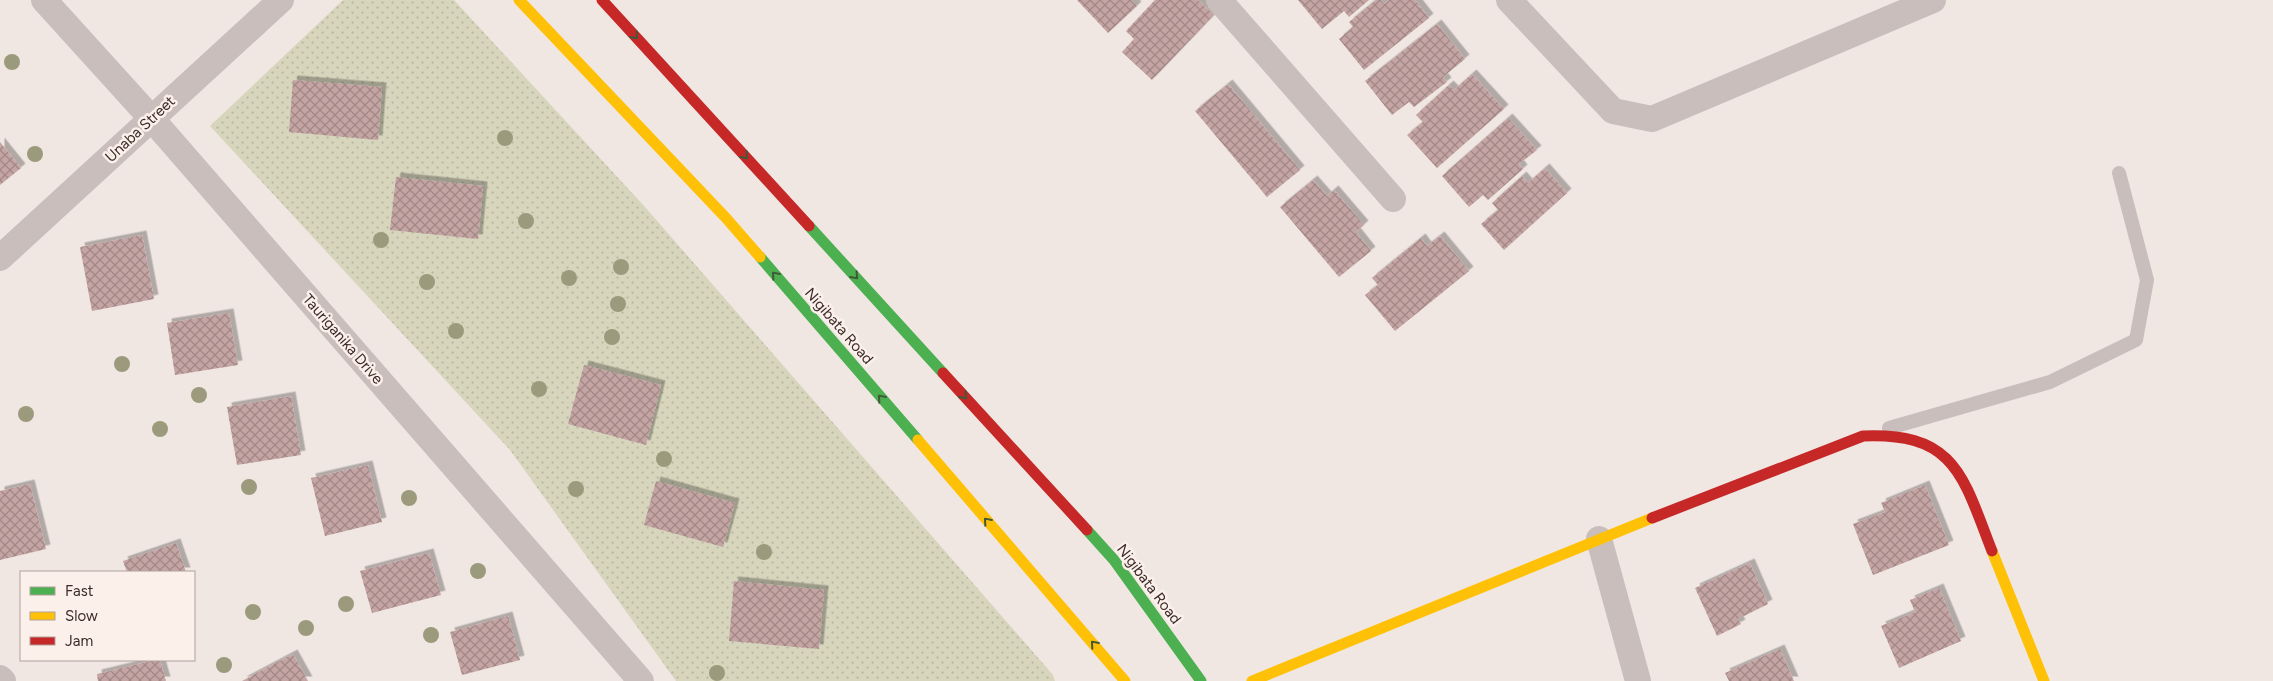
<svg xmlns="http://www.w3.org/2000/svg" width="2273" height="681" font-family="Figtree,sans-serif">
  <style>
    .grass { fill: url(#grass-dots) }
    .building { fill: url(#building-cross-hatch); filter: url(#shadow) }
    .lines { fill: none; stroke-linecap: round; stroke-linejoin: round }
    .lane { stroke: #c9bebb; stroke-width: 14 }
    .street { stroke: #c9bebb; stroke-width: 26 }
    .fast { stroke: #4caf50; stroke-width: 11 }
    .slow { stroke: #ffc107; stroke-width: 11 }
    .jam { stroke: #c62828; stroke-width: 11 }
    .tree { fill: #9b9a7d }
    .oneway { stroke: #415937 }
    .labels { text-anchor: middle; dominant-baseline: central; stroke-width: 5; stroke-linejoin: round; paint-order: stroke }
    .street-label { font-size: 15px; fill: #3b2a29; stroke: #fcf0eb }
  </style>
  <defs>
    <pattern id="grass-dots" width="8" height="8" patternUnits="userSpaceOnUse" patternTransform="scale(1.25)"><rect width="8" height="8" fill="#d7d5bc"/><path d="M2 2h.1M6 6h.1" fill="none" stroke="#b9b7a2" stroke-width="1.8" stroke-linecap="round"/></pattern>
    <pattern id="building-cross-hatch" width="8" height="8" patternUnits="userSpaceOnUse" patternTransform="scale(1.25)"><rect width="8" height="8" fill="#c5a5a4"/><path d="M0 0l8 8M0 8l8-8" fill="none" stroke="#a18786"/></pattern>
    <filter id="shadow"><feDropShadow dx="4.5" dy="-4.5" stdDeviation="0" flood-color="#0004"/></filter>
  </defs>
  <rect width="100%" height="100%" fill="#f0e7e3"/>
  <!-- grass -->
  <polygon class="grass" points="343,0 454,0 645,207 1053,675 1055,681 676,681 510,450 210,126"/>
  <!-- building -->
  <g class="building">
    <polygon points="1077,0 1131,0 1137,6 1108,33"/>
    <polygon points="1155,0 1198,0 1214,15 1152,80 1122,52 1134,39 1126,31"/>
    <polygon points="1298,0 1369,0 1349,17 1344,11 1322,29"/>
    <polygon points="1376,0 1381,0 1384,4 1389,0 1415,0 1429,18 1364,70 1339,39 1353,27 1349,22"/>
    <polygon points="1437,24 1465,59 1443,77 1447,82 1414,107 1409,102 1392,115 1365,81"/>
    <polygon points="1472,74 1504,109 1437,168 1407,135 1423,122 1416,115 1449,85 1454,90"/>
    <polygon points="293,80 382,87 378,140 289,132"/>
    <polygon points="1228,84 1300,170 1267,197 1195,111"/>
    <polygon points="1508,118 1537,150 1519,164 1523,169 1488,200 1483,195 1469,207 1442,176"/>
    <polygon points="0,142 21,168 0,185"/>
    <polygon points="1545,168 1567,193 1504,250 1481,224 1498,210 1492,203 1522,176 1528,183"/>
    <polygon points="396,177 483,186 478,239 390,230"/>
    <polygon points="1313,180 1327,196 1334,190 1364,225 1356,232 1371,251 1339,277 1280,207"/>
    <polygon points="142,235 154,299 92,311 80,247"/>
    <polygon points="1440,236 1469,271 1395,331 1365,295 1378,285 1372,278 1421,238 1427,246"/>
    <polygon points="229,313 238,365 175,375 167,323"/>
    <polygon points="584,365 661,385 646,445 568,424"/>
    <polygon points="291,396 301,455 237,465 227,407"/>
    <polygon points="368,465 382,522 325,536 311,478"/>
    <polygon points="656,481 735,503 723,547 644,525"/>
    <polygon points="30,484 46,549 0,560 0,491"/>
    <polygon points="1925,485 1949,545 1873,575 1853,524 1885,512 1881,503"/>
    <polygon points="176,543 186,572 127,572 123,561"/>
    <polygon points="429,553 441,595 372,613 360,571"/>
    <polygon points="1750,563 1768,604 1738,619 1741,624 1717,636 1695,588"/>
    <polygon points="734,581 824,590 819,649 729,641"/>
    <polygon points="1939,588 1961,641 1899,668 1881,626 1915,612 1910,600"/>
    <polygon points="508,616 520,660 462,675 450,632"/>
    <polygon points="1780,649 1794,681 1729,681 1725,673"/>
    <polygon points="293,654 308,681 242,681"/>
    <polygon points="155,660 160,660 166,681 98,681 97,674"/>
  </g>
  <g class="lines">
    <!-- lane -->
    <polyline class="lane" points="1889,428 2050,382 2136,340 2147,280 2119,173"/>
    <!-- street -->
    <g class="street">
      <polyline points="44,0 151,118 641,681"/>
      <polyline points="1219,0 1393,199"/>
      <polyline points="1509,0 1613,111 1652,119 1933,0"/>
      <polyline points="0,258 281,0"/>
      <polyline points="1599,539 1638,681"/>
      <polyline points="0,678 3,681"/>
    </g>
    <!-- fast -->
    <g class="fast">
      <polyline points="809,226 943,373"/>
      <polyline points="760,257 918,440"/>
      <polyline points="1087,530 1114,560 1201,681"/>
    </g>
    <!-- slow -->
    <g class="slow">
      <polyline points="519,0 726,218 760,257"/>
      <polyline points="918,440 1125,681"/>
      <polyline points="1992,551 2044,681"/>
      <polyline points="1252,681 1652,518"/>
    </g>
    <!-- jam -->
    <g class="jam">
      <polyline points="602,0 809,226"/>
      <polyline points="943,373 1087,530"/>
      <path d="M1652,518L1863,436C1956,432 1963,477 1992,551"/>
    </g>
  </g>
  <!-- trees -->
  <g class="tree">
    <circle cx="12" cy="62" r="8"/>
    <circle cx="505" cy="138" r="8"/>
    <circle cx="35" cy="154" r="8"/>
    <circle cx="526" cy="221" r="8"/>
    <circle cx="381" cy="240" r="8"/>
    <circle cx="621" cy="267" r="8"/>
    <circle cx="569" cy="278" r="8"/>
    <circle cx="427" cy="282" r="8"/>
    <circle cx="618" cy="304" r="8"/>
    <circle cx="456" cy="331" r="8"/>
    <circle cx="612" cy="337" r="8"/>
    <circle cx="122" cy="364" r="8"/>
    <circle cx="539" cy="389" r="8"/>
    <circle cx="199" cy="395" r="8"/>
    <circle cx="26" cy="414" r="8"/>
    <circle cx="160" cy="429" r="8"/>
    <circle cx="664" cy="459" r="8"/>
    <circle cx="249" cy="487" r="8"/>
    <circle cx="576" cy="489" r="8"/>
    <circle cx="409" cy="498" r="8"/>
    <circle cx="764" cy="552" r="8"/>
    <circle cx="478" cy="571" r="8"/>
    <circle cx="346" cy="604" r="8"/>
    <circle cx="253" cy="612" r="8"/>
    <circle cx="306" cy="628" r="8"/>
    <circle cx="431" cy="635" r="8"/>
    <circle cx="224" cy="665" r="8"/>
    <circle cx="717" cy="673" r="8"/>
  </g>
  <!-- one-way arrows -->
  <defs><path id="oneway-chevron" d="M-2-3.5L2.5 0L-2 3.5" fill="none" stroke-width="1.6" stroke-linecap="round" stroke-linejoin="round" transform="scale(1.25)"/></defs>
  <g class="oneway">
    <use href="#oneway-chevron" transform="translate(635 36) rotate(48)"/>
    <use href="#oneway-chevron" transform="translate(745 156) rotate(48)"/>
    <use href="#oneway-chevron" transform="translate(775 275) rotate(-131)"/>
    <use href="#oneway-chevron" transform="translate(855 276) rotate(48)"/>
    <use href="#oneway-chevron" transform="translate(964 396) rotate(48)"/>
    <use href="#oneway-chevron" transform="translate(881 398) rotate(-131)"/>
    <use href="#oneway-chevron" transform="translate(987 521) rotate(-131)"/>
    <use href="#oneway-chevron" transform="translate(1094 644) rotate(-131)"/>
  </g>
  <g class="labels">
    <!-- street labels -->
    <g class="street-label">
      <text transform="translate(140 129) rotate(-43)">Unaba Street</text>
      <text transform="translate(839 326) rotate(49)">Nigibata Road</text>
      <text transform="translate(343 339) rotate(49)">Tauriganika Drive</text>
      <text transform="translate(1149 584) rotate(53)">Nigibata Road</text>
    </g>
  </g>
  <!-- legend -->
  <rect x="20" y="571" width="175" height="90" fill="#fcf0eb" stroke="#afa19d"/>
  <rect x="30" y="587" width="25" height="8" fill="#4caf50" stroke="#afa19d"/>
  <text x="65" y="596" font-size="15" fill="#3b2a29">Fast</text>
  <rect x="30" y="612" width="25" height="8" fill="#ffc107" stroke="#afa19d"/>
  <text x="65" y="621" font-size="15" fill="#3b2a29">Slow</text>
  <rect x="30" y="637" width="25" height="8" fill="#c62828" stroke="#afa19d"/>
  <text x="65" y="646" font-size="15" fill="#3b2a29">Jam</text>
</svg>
